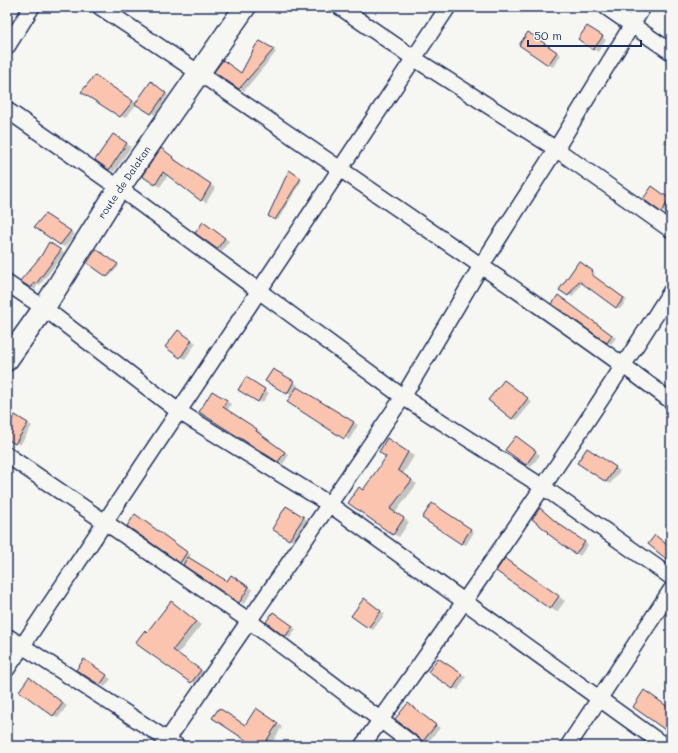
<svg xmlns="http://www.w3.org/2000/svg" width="678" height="753" font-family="Mali,sans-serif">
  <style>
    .shadow { fill: #0003 }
    .building { fill: #fbc4ae; stroke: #1b2f5e }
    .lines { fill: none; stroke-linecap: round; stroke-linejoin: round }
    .street-casing { stroke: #1b2f5e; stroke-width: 18 }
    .secondary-casing { stroke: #1b2f5e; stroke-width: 24 }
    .street { stroke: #f6f6f2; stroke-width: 15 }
    .secondary { stroke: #f6f6f2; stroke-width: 21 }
    .labels { text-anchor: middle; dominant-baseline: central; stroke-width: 3.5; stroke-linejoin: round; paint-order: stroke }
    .street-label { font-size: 10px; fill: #1b2f5e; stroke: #f6f6f2 }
  </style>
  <rect width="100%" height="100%" fill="#f6f6f2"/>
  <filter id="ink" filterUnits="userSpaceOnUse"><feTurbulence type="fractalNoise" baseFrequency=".025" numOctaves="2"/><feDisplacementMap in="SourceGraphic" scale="8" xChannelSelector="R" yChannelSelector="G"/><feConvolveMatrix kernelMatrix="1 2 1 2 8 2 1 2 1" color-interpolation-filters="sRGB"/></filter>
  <g filter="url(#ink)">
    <!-- shadow -->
    <g class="shadow">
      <polygon points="592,29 606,40 598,52 579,39"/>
      <polygon points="533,36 561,55 553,67 548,64"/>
      <polygon points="260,42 276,52 244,91 216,72 242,74"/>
      <polygon points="100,78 137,104 154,84 168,95 155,115 137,104 125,118 121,116"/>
      <polygon points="671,131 671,148 663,142"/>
      <polygon points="118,138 131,147 114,172 96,160"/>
      <polygon points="166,152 177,160 176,162 215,188 206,203 168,175 160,187 144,176"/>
      <polygon points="290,172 302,180 278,220 269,216"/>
      <polygon points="656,190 671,200 671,207 666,214 644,199"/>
      <polygon points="50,218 75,234 65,247 60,245"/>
      <polygon points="208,226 229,241 222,251 196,232"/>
      <polygon points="50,243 64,253 40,285 38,284 35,290 22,281 42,256"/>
      <polygon points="96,251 119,266 109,277 88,262"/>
      <polygon points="579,263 595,273 593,276 627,300 620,309 582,283 572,297 560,289"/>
      <polygon points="559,296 616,338 611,344 607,342"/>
      <polygon points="182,334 196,343 185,359 167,347"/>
      <polygon points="273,370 298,385 296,388 358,425 349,440 289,401 292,396 267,380"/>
      <polygon points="246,379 269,393 262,403 240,390"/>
      <polygon points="508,384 532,402 517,420 513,418"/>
      <polygon points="213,392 231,404 227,411 261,432 260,434 289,455 283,464 200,412"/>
      <polygon points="20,418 32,426 20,445 7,438 7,429"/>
      <polygon points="520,440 540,455 531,467 526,464"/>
      <polygon points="393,443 414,456 403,474 417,484 395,513 409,522 399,537 393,534 363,491 388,457"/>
      <polygon points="592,452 620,471 610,484 606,482"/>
      <polygon points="287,507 308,520 294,542 273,528"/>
      <polygon points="436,507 474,532 466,545 461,543"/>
      <polygon points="540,509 588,545 580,556 549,533"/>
      <polygon points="139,518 191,555 188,559 227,582 236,579 253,590 244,604 181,562"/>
      <polygon points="512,563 565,601 557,612 550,608"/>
      <polygon points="369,602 385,614 373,630 368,627"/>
      <polygon points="177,606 201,625 178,654 206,674 198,686 137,643"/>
      <polygon points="277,616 296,629 290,638 286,636"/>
      <polygon points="442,661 466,677 458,690 453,688"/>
      <polygon points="89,663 111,679 105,687 78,670"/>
      <polygon points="34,681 67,706 58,718 20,690"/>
      <polygon points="412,707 440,728 428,742 424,740"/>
      <polygon points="261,712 282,727 270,746 245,746 248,741 245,726"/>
      <polygon points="48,742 49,743 55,746 45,746"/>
    </g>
    <!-- building -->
    <g class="building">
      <polygon points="587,26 603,36 593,50 578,39"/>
      <polygon points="528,32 557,52 548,65 519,45"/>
      <polygon points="260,41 274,49 239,89 214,72 223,60 241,73 256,45"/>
      <polygon points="95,75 133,101 120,117 81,92"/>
      <polygon points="151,81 166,93 151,114 135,104"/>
      <polygon points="113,134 127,143 109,170 95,160"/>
      <polygon points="161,148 173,157 172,158 211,184 201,201 163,172 155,185 142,176"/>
      <polygon points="289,170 301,178 275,220 268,216"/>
      <polygon points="652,186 670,199 661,212 643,199"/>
      <polygon points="45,214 71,231 60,245 34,227"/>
      <polygon points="203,222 225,238 217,249 195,233"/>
      <polygon points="49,242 61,250 36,284 34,283 31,288 20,281 41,256"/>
      <polygon points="96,249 118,264 107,277 87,263"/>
      <polygon points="579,261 593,271 591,274 624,298 616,308 579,281 568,296 559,290"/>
      <polygon points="558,295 612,335 607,343 552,304"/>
      <polygon points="178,330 192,340 180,358 165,347"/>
      <polygon points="273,369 294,381 287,394 265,381"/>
      <polygon points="246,377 265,389 258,402 238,390"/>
      <polygon points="504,380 528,398 512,419 488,400"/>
      <polygon points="297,387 354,422 344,439 287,402"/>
      <polygon points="212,391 227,400 223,407 257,429 256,431 285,452 278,462 199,412"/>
      <polygon points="15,415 28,423 15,444 7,439 7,427"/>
      <polygon points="516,436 536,451 526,465 505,450"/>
      <polygon points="387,438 408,452 398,470 412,480 390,509 404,518 393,535 348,503 359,487 363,490 386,457 379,452"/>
      <polygon points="587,448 616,467 606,482 577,463"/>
      <polygon points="432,503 471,529 461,544 422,518"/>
      <polygon points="286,506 304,517 289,540 272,529"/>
      <polygon points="540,508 556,522 585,542 575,554 547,533 548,532 532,519"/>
      <polygon points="135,514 187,552 180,563 127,526"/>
      <polygon points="655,535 671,548 671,563 648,544"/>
      <polygon points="188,557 227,581 231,575 249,587 239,603 183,565"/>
      <polygon points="505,558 559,596 550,609 496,571"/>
      <polygon points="364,598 381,611 368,628 351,616"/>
      <polygon points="171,601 196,621 173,650 201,670 191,683 135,643 145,630 147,632"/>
      <polygon points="273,612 293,626 285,637 266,622"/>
      <polygon points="438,658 462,674 453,689 428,672"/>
      <polygon points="84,659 107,675 100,685 76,670"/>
      <polygon points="29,677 63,703 53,716 19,691"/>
      <polygon points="644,690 671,709 671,734 633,707"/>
      <polygon points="408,703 436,725 423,741 395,719"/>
      <polygon points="219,708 245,725 256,708 278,723 263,746 244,746 247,741 212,718"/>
    </g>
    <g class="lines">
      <defs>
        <g id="street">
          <path d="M100,7C211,80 320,155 429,230C510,286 592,341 671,401"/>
          <polyline points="340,7 415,59 556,149 671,230"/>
          <polyline points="606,7 671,52"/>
          <polyline points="7,47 32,7"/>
          <polyline points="7,110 119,188 403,397 543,487 671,577"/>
          <polyline points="7,283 44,308 178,411 329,504 665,746"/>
          <polyline points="7,455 248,620 415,746"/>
          <polyline points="7,636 177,746"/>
          <polyline points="7,669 448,7"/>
          <polyline points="163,746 403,397 481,266 556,149 643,7"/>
          <path d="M362,746C469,597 573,446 671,291"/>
          <polyline points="568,746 671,590"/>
        </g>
        <polyline id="secondary" points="7,360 44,308 119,188 245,7"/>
      </defs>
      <!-- street casing -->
      <use href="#street" class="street-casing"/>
      <!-- secondary casing -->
      <use href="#secondary" class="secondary-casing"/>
      <!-- street -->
      <use href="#street" class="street"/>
      <!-- secondary -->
      <use href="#secondary" class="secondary"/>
    </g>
  </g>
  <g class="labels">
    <!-- street labels -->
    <g class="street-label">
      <text transform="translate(124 182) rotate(-56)">route de Dalakan</text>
    </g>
  </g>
  <!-- margin -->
  <rect width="678" height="753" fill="none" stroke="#f6f6f2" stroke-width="24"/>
  <rect x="12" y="12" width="654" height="729" fill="none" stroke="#1b2f5e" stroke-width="1.5" filter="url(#ink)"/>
  <!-- scale -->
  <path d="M528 40v6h113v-6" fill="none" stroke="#1b2f5e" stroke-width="2"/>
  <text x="534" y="40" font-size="12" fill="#1b2f5e" stroke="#f6f6f2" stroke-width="3" paint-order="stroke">50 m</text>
</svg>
